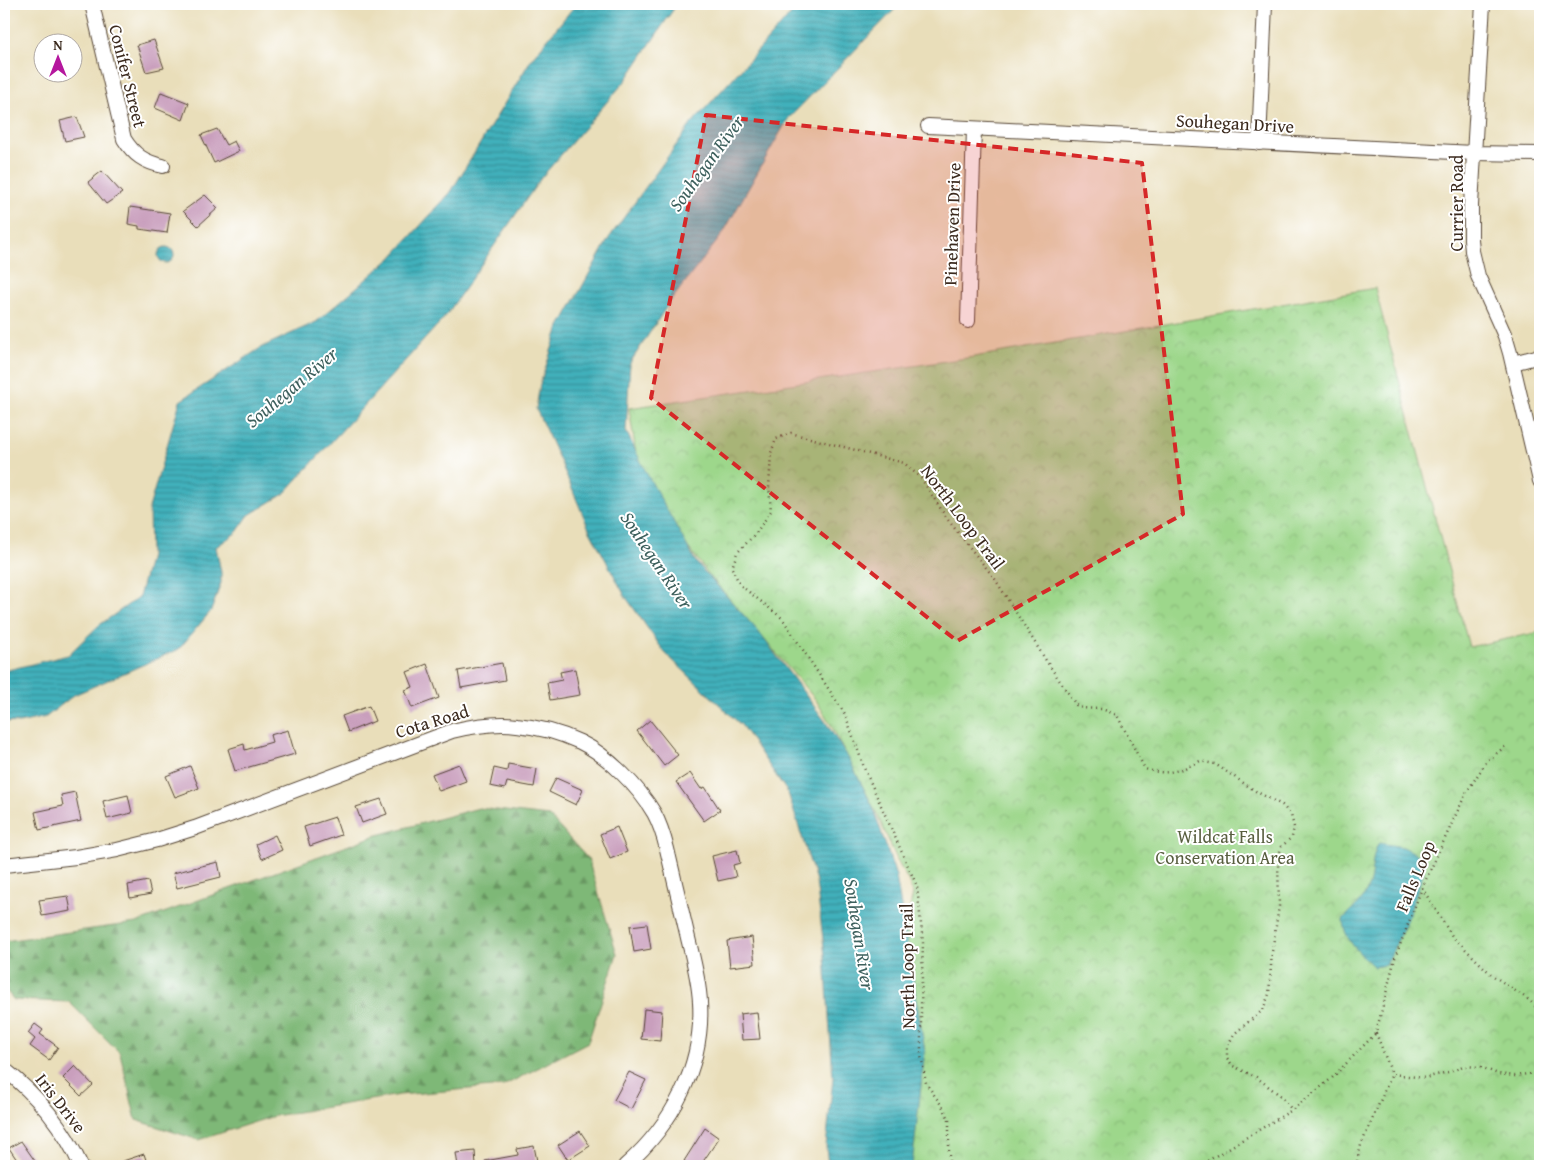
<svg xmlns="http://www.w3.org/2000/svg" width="1544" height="1170" font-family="'Gentium Book Plus',serif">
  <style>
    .forest { fill: url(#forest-firs); stroke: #5c714a }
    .park { fill: url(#park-crowns); stroke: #6c8054 }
    .water { fill: url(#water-rules); stroke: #3e6d6c }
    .building { fill: #c99fbd }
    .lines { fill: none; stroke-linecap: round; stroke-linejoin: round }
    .street-casing { stroke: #554535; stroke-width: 16 }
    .path { stroke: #554535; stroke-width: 2.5; stroke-dasharray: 1 4; stroke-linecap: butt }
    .street { stroke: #fff; stroke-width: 14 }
    .marked { fill: #d62828; fill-opacity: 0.2; stroke: #d62828; stroke-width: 4; stroke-dasharray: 10 6; stroke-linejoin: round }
    .labels { text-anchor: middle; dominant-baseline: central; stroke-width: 4; stroke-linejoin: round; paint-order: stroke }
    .street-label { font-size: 18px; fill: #3b2a1e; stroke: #fff }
    .park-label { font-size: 18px; fill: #585e3f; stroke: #fff }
    .water-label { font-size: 19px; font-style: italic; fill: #3d605d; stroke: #fff }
  </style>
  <defs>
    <pattern id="forest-firs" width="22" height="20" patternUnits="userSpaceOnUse" patternTransform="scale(1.25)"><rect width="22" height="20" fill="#7eb877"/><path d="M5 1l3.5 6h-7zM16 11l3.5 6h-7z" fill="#689661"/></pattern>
    <pattern id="park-crowns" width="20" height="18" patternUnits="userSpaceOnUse" patternTransform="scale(1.25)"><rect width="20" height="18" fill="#9dd78b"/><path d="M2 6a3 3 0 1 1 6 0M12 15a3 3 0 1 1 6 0" fill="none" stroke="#88b978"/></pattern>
    <pattern id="water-rules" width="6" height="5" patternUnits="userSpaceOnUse" patternTransform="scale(1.25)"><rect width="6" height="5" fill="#41b0bb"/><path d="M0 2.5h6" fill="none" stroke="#388f97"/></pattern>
  </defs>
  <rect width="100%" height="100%" fill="#fff"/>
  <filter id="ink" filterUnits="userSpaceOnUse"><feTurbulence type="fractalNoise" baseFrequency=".02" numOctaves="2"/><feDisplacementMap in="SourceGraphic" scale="10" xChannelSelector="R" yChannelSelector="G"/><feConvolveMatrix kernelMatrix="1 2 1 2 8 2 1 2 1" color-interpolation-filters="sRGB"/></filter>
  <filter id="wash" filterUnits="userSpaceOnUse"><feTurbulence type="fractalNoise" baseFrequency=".0096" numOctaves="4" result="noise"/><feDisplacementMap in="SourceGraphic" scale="20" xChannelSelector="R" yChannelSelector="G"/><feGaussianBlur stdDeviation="1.12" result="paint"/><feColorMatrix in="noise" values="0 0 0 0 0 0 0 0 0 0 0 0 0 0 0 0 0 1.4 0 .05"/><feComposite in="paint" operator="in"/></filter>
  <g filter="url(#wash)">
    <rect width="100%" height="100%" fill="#e9deba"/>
    <!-- forest -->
    <polygon class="forest" points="479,808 549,816 588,859 617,954 588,1042 503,1086 399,1095 274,1116 199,1140 136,1120 120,1053 69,1002 14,1000 4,988 4,941 136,923 374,836"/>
    <!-- park -->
    <polygon class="park" points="1375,288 1469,647 1540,632 1540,1166 904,1166 906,926 913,894 909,882 899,864 877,814 831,725 816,700 709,575 655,504 637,460 629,408 974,357"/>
    <!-- water -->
    <g class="water">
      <polygon points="576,4 677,4 626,80 541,178 445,317 284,494 249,515 237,532 216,547 221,572 221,583 211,611 179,649 74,695 46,717 19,723 4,722 4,671 68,655 98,626 139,597 150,556 149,508 180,401 262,347 316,322 391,258 450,193 532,58"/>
      <polygon points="800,4 900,4 788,119 722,235 669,303 630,363 626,431 647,474 696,562 758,631 825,721 849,759 873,807 896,876 925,1051 912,1166 828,1166 826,1146 833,1078 825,956 816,881 788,793 742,726 665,653 625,596 589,529 561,463 536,409 540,384 558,330 609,238 692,123"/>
      <circle cx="166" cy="255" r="8"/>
      <path d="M1379,843L1403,847L1417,854L1424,871L1406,923L1386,965L1374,967C1360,954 1343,939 1343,919C1351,911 1361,902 1366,892C1375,877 1369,857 1379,843Z"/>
    </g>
    <g id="blocks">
      <!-- building -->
      <g class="building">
        <polygon points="154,40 164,68 146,72 137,45"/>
        <polygon points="161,92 189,103 183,120 155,108"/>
        <polygon points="77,117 84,137 65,141 60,121"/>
        <polygon points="217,129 226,145 234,141 239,151 214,163 201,135"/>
        <polygon points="102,171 122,193 106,204 88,182"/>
        <polygon points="205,195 218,208 198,226 183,211"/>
        <polygon points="130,207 170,213 167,233 139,229 139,226 128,224"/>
        <polygon points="502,663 505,680 461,688 458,671"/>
        <polygon points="427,664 439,698 412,708 405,690 413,687 407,672"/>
        <polygon points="575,669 580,695 550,700 547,683 562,680 560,672"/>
        <polygon points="369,706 375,721 348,732 342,716"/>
        <polygon points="650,720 678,755 664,766 637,731"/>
        <polygon points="288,730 295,754 235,771 228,749 244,744 245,750 272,742 270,735"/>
        <polygon points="459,764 466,781 439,791 432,774"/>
        <polygon points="508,764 537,769 534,787 507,782 505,789 490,786 494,768 507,771"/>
        <polygon points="190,766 199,788 175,797 166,776"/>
        <polygon points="690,773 701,789 705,787 720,810 704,821 676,782"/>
        <polygon points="556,778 583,790 576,805 549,792"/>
        <polygon points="75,792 81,821 39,830 35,812 63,806 61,795"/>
        <polygon points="128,795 132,813 107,819 103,801"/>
        <polygon points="381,799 387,814 362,823 356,807"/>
        <polygon points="335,817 341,835 310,846 304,827"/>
        <polygon points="617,827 627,852 610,859 600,834"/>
        <polygon points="275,835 282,850 262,859 256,844"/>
        <polygon points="737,850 740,863 733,865 736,877 718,881 712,856"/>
        <polygon points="218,862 221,877 177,888 173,873"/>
        <polygon points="148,881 151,894 130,898 128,885"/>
        <polygon points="68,896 71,911 42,916 39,900"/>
        <polygon points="647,924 651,949 634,952 630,926"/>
        <polygon points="752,937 755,964 730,967 727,941"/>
        <polygon points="644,1009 662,1011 660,1041 641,1039"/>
        <polygon points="757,1012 760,1039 742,1040 740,1014"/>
        <polygon points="35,1024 43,1030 40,1034 58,1047 49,1060 30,1046 35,1039 28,1033"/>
        <polygon points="75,1066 93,1085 81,1096 63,1078"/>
        <polygon points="629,1072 646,1080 631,1109 614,1100"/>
        <polygon points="705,1128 719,1138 700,1166 692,1166 684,1161"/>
        <polygon points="580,1131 590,1146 568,1160 558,1145"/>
        <polygon points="21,1141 35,1161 24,1166 21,1166 9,1148"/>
        <polygon points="534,1146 538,1166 486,1166 485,1161 518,1155 517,1149"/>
        <polygon points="475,1151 476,1166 458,1166 456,1153"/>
        <polygon points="144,1154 148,1166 114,1166 114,1164"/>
      </g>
    </g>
  </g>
  <g filter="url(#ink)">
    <use href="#blocks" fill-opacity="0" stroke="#554535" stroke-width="1"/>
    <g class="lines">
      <defs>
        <g id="street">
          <path d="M92,4L124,139C134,155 144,162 163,166"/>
          <polyline points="1483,4 1471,205 1471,239 1472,251 1478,276 1505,336 1510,353 1540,481"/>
          <polyline points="928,126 1474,153 1540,154"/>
          <polyline points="1259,143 1265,4"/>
          <polyline points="968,321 974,129"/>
          <polyline points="1513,363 1540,356"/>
          <path d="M4,865L76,857L117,850L157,840L195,828L452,731C473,726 495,722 517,725C537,727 561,733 580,742C607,755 639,787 654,813C660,824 664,837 667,849C674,879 681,908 688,938C693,959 699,980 700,1002C704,1066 672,1125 625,1166"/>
          <path d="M4,1069C37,1095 64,1128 81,1166"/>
        </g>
      </defs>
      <!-- street casing -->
      <use href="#street" class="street-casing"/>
      <!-- path -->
      <g class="path">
        <polyline points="1422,888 1452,936 1492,975 1529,1000 1540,1011"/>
        <polyline points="1376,1033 1392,1074 1425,1078 1452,1071 1463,1066 1481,1067 1498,1074 1515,1076 1540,1072"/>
        <path d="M949,1166V1119L944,1109L926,1083L921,1056V1006L923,943L917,886L865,770L845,714L782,618L740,585L732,568L737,553L756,533L771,511L769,488L771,453L776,439L791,433L904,463L921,478L948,520L995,579L1047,662L1076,705L1082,708L1102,709L1117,715L1145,769C1167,776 1180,771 1200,761L1215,764L1257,792L1282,805L1291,815L1294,827L1292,837L1281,847L1278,861L1279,906L1272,952L1269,994L1263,1010L1234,1034L1227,1047V1058L1233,1066L1256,1077L1281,1096L1292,1110"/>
        <polyline points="1199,1166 1292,1110 1332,1078 1376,1033 1395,958 1422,888 1466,793 1487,761 1507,745"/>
        <polyline points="1356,1166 1361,1145 1392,1074"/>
      </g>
      <!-- street -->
      <use href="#street" class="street"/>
    </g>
  </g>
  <!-- marked area -->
  <path class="marked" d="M706,115L1142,163L1183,514L957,641L651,398Z"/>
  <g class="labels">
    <!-- street labels -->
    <g class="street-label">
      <text transform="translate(128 76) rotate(76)">Conifer Street</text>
      <text transform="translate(1235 123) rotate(3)">Souhegan Drive</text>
      <text transform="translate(1456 203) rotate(-90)">Currier Road</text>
      <text transform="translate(952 224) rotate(-88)">Pinehaven Drive</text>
      <text transform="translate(963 517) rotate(53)">North Loop Trail</text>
      <text transform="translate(432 721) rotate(-17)">Cota Road</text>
      <text transform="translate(1415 876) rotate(-67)">Falls Loop</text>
      <text transform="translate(907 966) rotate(-91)">North Loop Trail</text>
      <text transform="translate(61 1103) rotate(52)">Iris Drive</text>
    </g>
    <!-- park labels -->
    <g class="park-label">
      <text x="1225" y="836">Wildcat Falls<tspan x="1225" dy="21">Conservation Area</tspan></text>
    </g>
    <!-- water labels -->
    <g class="water-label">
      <text transform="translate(706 163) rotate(-54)">Souhegan River</text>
      <text transform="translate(291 387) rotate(-40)">Souhegan River</text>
      <text transform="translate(657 560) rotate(56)">Souhegan River</text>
      <text transform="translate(860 934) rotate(81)">Souhegan River</text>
    </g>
  </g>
  <!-- margin -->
  <rect width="1544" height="1170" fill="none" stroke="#fff" stroke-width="20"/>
  <!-- north arrow -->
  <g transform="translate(58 58)"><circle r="24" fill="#ffffff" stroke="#b1aaa5"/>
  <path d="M0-4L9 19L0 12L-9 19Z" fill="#b5179e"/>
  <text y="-8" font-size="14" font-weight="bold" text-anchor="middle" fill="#3b2a1e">N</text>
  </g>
</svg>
